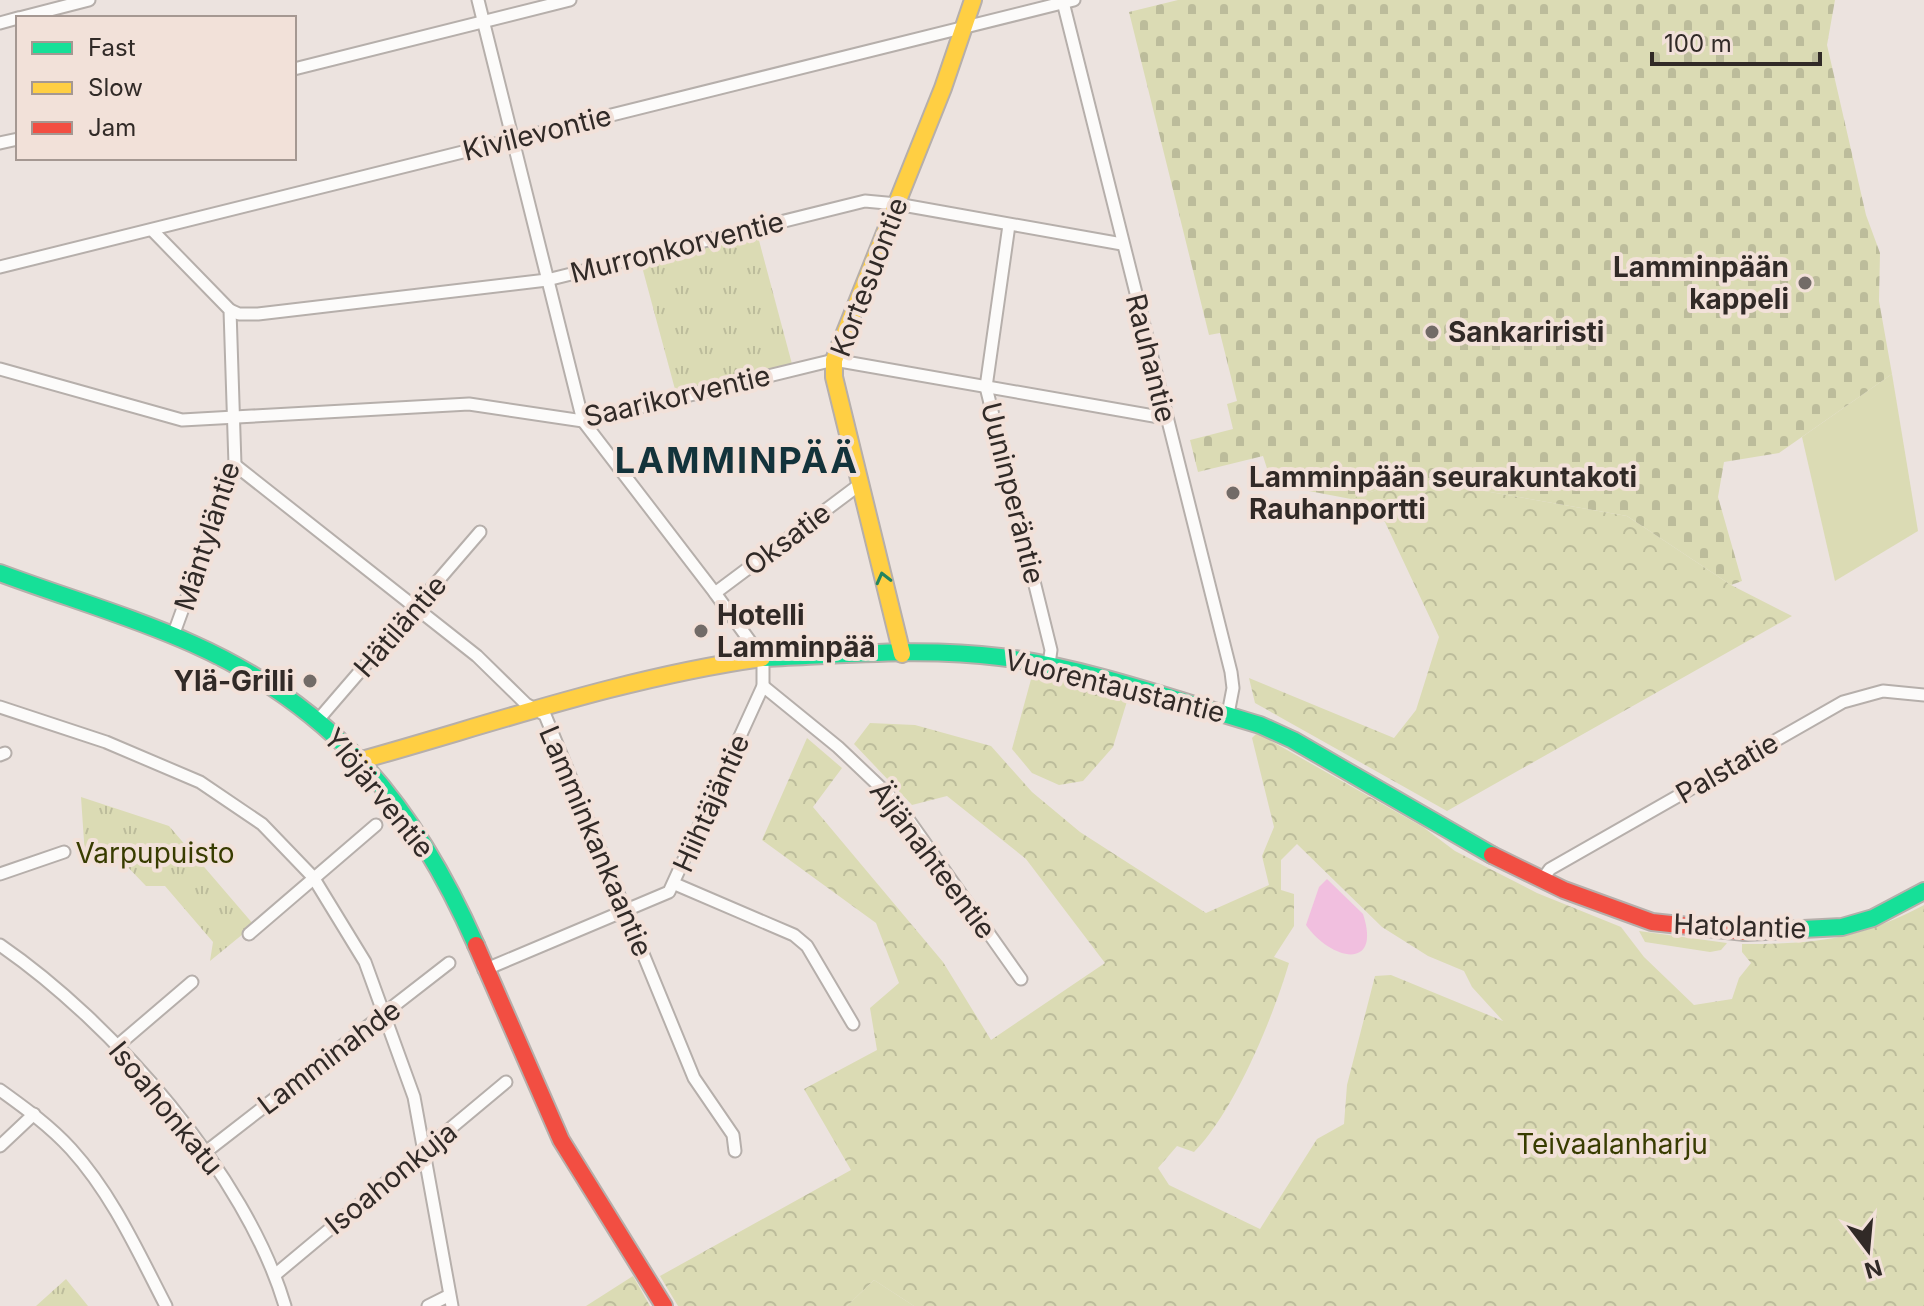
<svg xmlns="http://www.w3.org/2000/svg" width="1924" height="1306" font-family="Inter,sans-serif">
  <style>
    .green { fill: #dbdbb4 }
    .forest { fill: url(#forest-crowns); fill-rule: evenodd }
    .cemetery { fill: url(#cemetery-stones) }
    .park { fill: url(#park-tufts) }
    .water { fill: #f1bfdf }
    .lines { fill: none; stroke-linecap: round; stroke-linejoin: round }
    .street-casing { stroke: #b6afab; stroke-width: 15 }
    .fast-casing { stroke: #b6afab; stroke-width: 20 }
    .slow-casing { stroke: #b6afab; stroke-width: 20 }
    .jam-casing { stroke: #b6afab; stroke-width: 20 }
    .street { stroke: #fcfbfa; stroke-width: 11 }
    .fast { stroke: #16e098; stroke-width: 16 }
    .slow { stroke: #ffcf43; stroke-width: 16 }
    .jam { stroke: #f24e42; stroke-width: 16 }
    .oneway { stroke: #248560 }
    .poi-dot { fill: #726b67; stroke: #f2e1d9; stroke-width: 3 }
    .labels { text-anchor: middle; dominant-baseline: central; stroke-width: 8; stroke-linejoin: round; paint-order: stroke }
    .street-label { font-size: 28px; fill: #312a27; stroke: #f2e1d9 }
    .poi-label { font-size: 28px; font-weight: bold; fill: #312a27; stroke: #f2e1d9; text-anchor: start }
    .park-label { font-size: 28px; fill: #383c00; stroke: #f2e1d9 }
    .district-label { font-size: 36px; font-weight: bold; letter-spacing: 2px; fill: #13333b; stroke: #f2e1d9 }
  </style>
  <defs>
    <pattern id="forest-crowns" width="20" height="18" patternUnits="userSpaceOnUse" patternTransform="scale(2)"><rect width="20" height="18" fill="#dbdbb4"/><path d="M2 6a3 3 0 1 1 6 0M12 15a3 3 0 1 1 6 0" fill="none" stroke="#bcbc9b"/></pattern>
    <pattern id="cemetery-stones" width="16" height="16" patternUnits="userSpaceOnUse" patternTransform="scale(2)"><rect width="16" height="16" fill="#dbdbb4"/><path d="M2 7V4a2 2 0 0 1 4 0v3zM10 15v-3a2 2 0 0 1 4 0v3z" fill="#bcbc9b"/></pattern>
    <pattern id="park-tufts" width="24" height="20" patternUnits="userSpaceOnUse" patternTransform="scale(2)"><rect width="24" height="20" fill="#dbdbb4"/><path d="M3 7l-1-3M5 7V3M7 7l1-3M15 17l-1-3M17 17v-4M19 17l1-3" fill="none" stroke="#bcbc9b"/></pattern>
  </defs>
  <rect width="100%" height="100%" fill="#ece3df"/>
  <!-- green -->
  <g class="green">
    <polygon points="1892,374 1918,531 1835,581 1802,437"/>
    <polygon points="1639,931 1727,943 1721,950 1710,952 1645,942"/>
    <polygon points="874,1280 914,1306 847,1306"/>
  </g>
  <!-- forest -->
  <g class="forest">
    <polygon points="1410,478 1627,516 1731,585 1792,616 1447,811 1255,703 1249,678 1394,738 1416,710 1439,637 1385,522 1351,499"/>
    <polygon points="1033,672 1128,698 1113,747 1083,781 1059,785 1032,773 1012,749"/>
    <path d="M870,723L915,725L991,746L1032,792L1080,832L1206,913L1269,885L1262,856L1274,827L1252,738L1257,733L1423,827L1455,851L1537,893L1621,927L1644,957L1694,1005L1732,999L1739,978L1751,963L1742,952V944C1816,944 1857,940 1924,905V1306H914L874,1280L847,1306H678L660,1276L851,1170L804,1089L877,1050L870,1008L899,983L876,923L762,840L807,738L842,768L813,807L943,962L991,1040L1105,963L1026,859L947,796L912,805L854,744ZM1297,844L1382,927L1428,956L1464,971L1472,987L1503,1021L1391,975L1375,976L1347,1085L1344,1124L1317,1139L1260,1229L1169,1185L1158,1168L1177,1146L1194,1152C1234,1112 1273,1018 1289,963L1274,957L1294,926V894L1281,890V860Z"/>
    <polygon points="633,1276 650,1306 586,1306"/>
  </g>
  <!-- cemetery -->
  <polygon class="cemetery" points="1178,0 1835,0 1827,45 1866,215 1880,253 1879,301 1892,374 1779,453 1724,462 1718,497 1742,581 1731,585 1627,516 1410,478 1351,499 1272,484 1263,456 1198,472 1190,440 1233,429 1227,404 1237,401 1220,333 1209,335 1129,12"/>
  <!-- park -->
  <g class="park">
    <polygon points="757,233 792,364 676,393 641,263"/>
    <polygon points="81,797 169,826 254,925 210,961 213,942 165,886 146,886 120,859 85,856"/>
    <polygon points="66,1279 88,1306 36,1306"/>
  </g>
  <!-- water -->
  <path class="water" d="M1327,879L1363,914C1382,972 1330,960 1306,925L1319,887Z"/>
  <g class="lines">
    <defs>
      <g id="street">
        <polyline points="478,0 583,421 715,593 752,644 756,659"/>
        <polyline points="1063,2 1231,672 1233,688 1228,714"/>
        <polyline points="19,18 89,0"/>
        <polyline points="0,23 18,18"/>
        <polyline points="294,69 570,0"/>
        <polyline points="0,143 18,139"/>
        <polyline points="1009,225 986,387 1051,650 1049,664"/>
        <polyline points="153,231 230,310 235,465 174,633"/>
        <polyline points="0,267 1074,0"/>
        <polyline points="230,310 239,314 258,314 547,280 865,201 897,204 1122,244"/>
        <polyline points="0,369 182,420 469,404 583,421 834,360 1165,418"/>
        <polyline points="235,465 477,656 526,704 545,715 694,1078 733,1135 735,1151"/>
        <polyline points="715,593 859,485"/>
        <polyline points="763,686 838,747 896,802 1021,979"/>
        <polyline points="0,707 106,742 200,782 262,824 313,877 365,962 414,1097 452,1306"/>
        <polyline points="318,720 480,532"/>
        <polyline points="0,755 5,753"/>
        <polyline points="0,874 64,852"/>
        <polyline points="1542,880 1550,869 1843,702 1883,691 1924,695"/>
        <polyline points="675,884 794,935 807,946 853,1024"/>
        <polyline points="249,934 376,825"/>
        <path d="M0,945C112,1022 246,1174 285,1306"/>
        <polyline points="484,970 669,892 763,686 763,658"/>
        <polyline points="117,1046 192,982"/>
        <path d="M0,1090C25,1108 50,1126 71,1149C112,1194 138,1252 166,1306"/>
        <polyline points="0,1146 34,1114"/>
        <polyline points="207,1151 449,963"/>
        <polyline points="276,1274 506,1082"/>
        <polyline points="428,1306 448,1296"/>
      </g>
      <g id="fast">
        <path d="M0,573C64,597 131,616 193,644C334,707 415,806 476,945"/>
        <path d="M762,658C838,655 925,647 1000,657C1088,668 1175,700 1260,725L1293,740L1492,855"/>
        <polyline points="1745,932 1842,927 1873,918 1924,891"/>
      </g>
      <g id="slow">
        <polyline points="902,654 834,377 834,360 943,88 973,0"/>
        <path d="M358,761C491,724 625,677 762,658"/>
      </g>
      <g id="jam">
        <polyline points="1492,855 1564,890 1652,922 1745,932"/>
        <polyline points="476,945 561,1140 664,1306"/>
      </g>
    </defs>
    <!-- street casing -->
    <use href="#street" class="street-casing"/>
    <!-- fast casing -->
    <use href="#fast" class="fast-casing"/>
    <!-- slow casing -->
    <use href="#slow" class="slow-casing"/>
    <!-- jam casing -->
    <use href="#jam" class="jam-casing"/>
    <!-- street -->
    <use href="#street" class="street"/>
    <!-- fast -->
    <use href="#fast" class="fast"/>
    <!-- slow -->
    <use href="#slow" class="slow"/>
    <!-- jam -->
    <use href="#jam" class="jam"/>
  </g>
  <!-- one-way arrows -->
  <defs><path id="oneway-chevron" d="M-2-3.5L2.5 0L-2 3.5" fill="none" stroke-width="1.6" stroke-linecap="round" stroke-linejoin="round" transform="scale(2)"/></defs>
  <use class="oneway" href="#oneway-chevron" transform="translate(883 578) rotate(-104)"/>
  <!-- markers -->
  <g class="poi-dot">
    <circle cx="1805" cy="283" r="8"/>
    <circle cx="1432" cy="332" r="8"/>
    <circle cx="1233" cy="493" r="8"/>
    <circle cx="701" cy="631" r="8"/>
    <circle cx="310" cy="681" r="8"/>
  </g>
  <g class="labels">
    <!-- street labels -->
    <g class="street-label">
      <text transform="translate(537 133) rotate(-14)">Kivilevontie</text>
      <text transform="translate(677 247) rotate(-14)">Murronkorventie</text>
      <text transform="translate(869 277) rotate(-69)">Kortesuontie</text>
      <text transform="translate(1151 358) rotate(76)">Rauhantie</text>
      <text transform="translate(677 396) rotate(-13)">Saarikorventie</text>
      <text transform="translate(1013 493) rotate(76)">Uuninperäntie</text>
      <text transform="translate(207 536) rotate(-72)">Mäntyläntie</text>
      <text transform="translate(787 539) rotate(-37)">Oksatie</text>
      <text transform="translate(400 626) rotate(-49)">Hätiläntie</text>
      <text transform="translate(1115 686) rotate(14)">Vuorentaustantie</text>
      <text transform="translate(1727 768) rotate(-30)">Palstatie</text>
      <text transform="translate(379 793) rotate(51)">Ylöjärventie</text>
      <text transform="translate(711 803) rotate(-66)">Hiihtäjäntie</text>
      <text transform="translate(596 841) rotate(67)">Lamminkankaantie</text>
      <text transform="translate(933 860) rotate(53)">Äijänahteentie</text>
      <text transform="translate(1740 926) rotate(2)">Hatolantie</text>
      <text transform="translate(329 1057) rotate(-37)">Lamminahde</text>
      <text transform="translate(166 1108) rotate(51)">Isoahonkatu</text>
      <text transform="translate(391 1178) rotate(-39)">Isoahonkuja</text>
    </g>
    <!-- poi labels -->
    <g class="poi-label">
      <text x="1789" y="267" text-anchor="end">Lamminpään<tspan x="1789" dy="32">kappeli</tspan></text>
      <text x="1448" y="332">Sankariristi</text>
      <text x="1249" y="477">Lamminpään seurakuntakoti<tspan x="1249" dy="32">Rauhanportti</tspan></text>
      <text x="717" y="615">Hotelli<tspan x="717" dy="32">Lamminpää</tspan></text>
      <text x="294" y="681" text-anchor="end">Ylä-Grilli</text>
    </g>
    <!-- park labels -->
    <g class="park-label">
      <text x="155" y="853">Varpupuisto</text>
      <text x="1612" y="1144">Teivaalanharju</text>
    </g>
    <!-- district labels -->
    <g class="district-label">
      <text x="737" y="460">LAMMINPÄÄ</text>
    </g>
  </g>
  <!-- legend -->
  <rect x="16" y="16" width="280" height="144" fill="#f2e1d9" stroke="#a59892" stroke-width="2"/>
  <rect x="32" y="42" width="40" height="12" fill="#16e098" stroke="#a59892" stroke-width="2"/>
  <text x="88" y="56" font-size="24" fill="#312a27">Fast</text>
  <rect x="32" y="82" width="40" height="12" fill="#ffcf43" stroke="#a59892" stroke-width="2"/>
  <text x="88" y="96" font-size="24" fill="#312a27">Slow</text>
  <rect x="32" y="122" width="40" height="12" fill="#f24e42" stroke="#a59892" stroke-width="2"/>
  <text x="88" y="136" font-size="24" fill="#312a27">Jam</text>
  <!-- north arrow -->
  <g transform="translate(1868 1250) rotate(164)" stroke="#f2e1d9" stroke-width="6" paint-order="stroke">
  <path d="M0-6L14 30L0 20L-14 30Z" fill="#312a27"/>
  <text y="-12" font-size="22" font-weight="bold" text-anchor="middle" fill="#312a27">N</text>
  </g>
  <!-- scale -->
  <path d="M1652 52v12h168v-12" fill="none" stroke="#312a27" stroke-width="4"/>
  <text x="1664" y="52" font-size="24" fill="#312a27" stroke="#f2e1d9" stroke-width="6" paint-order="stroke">100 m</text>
</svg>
